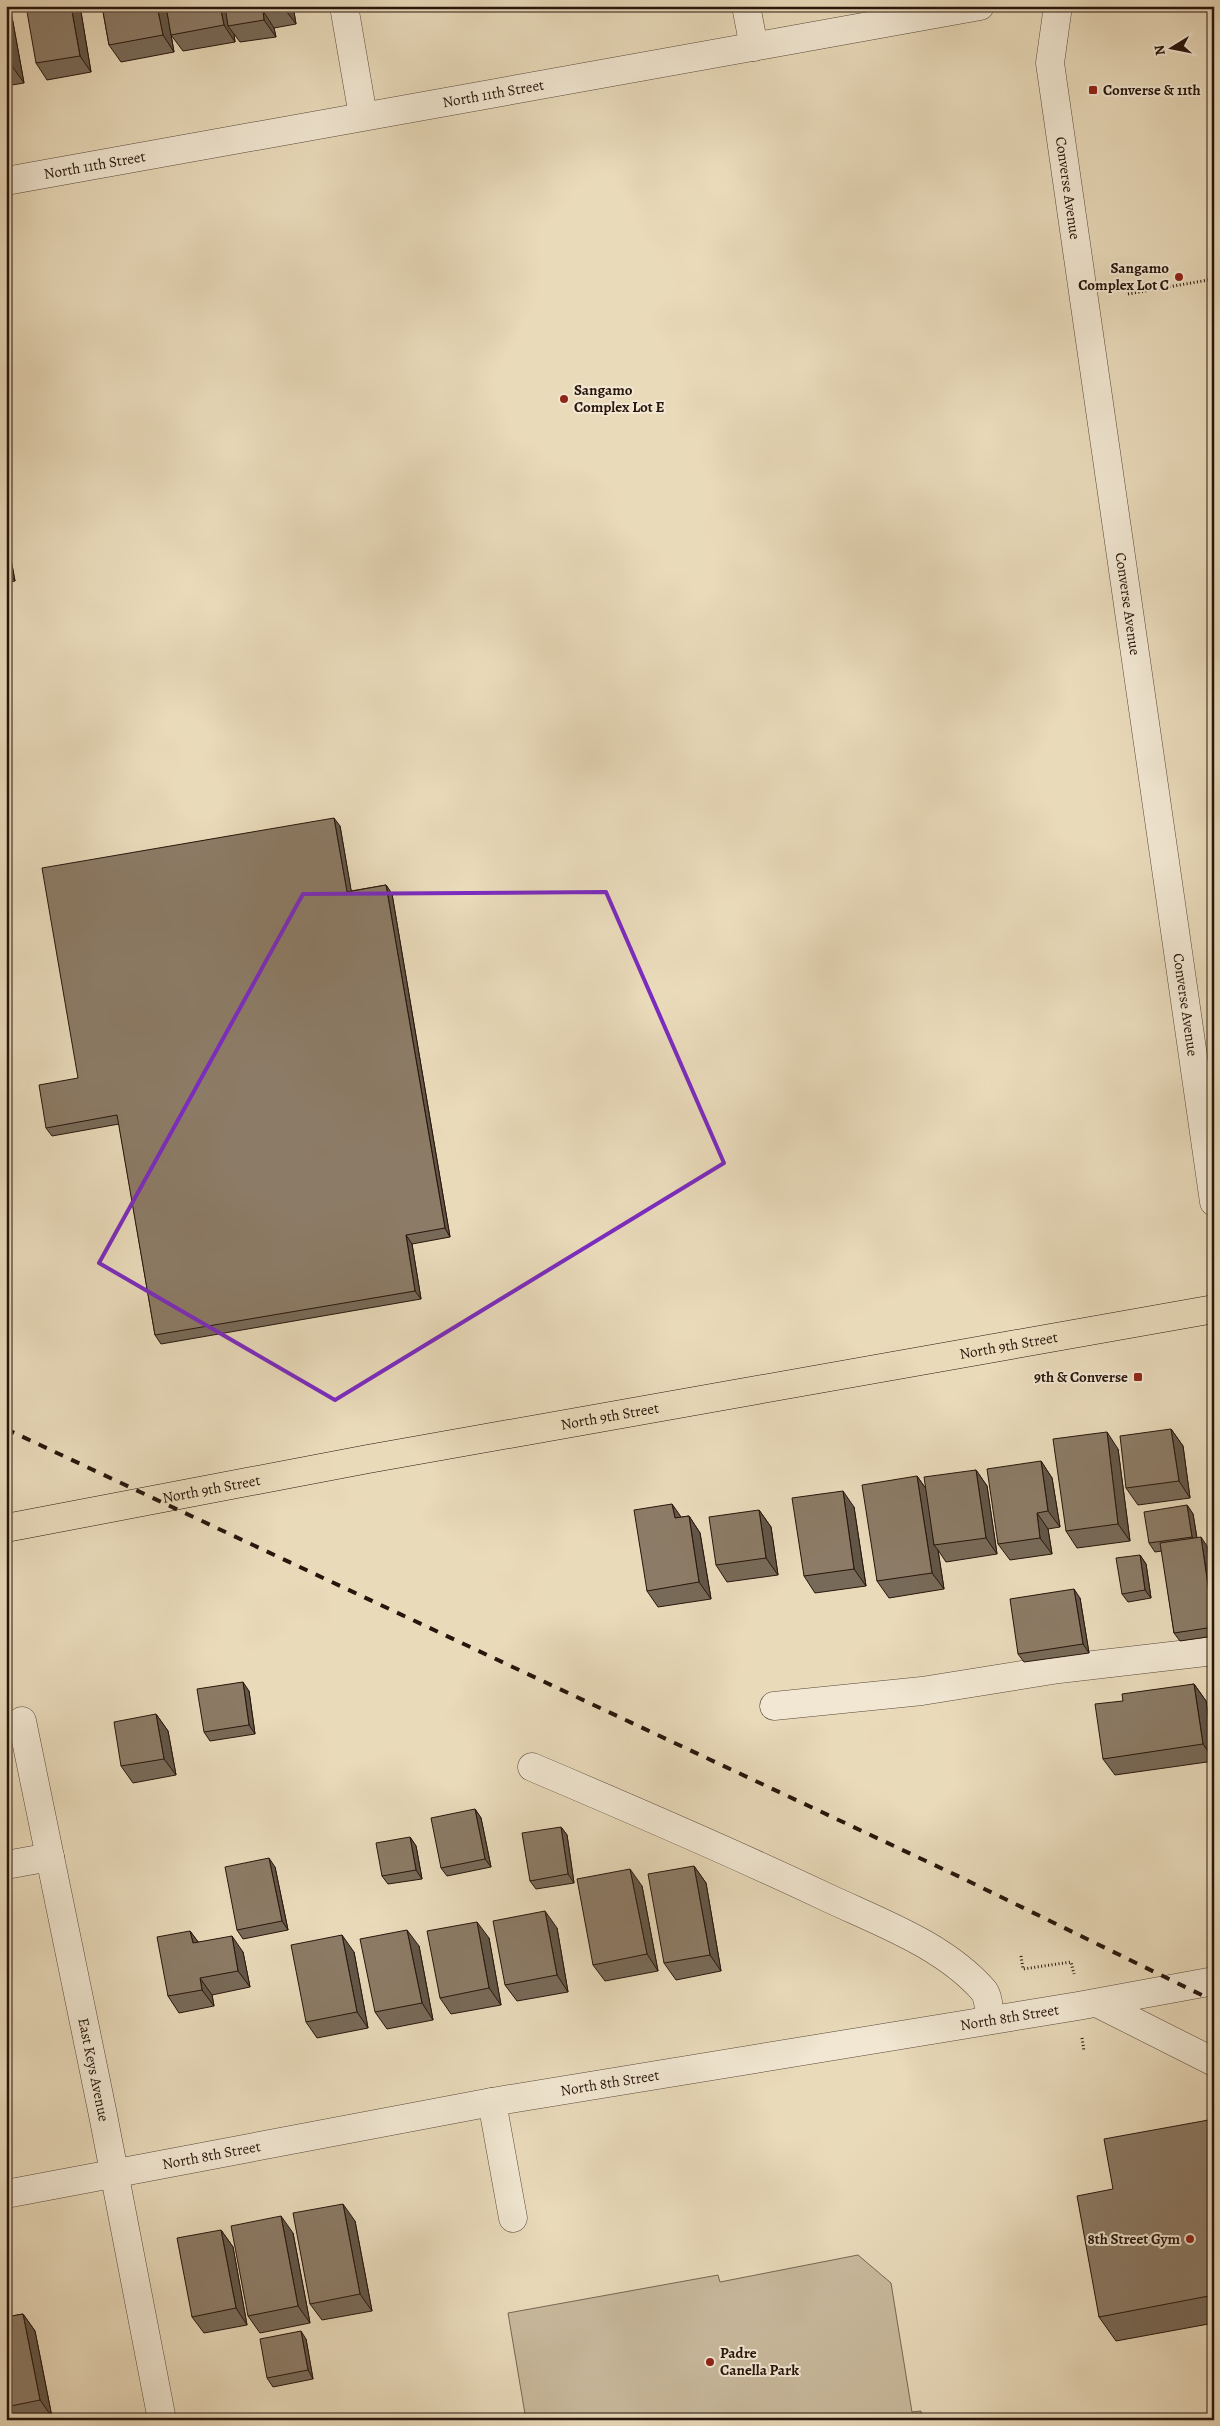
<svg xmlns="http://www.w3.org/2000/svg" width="1220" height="2426" font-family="Alegreya,serif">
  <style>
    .green { fill: #c8b99c; stroke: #786754 }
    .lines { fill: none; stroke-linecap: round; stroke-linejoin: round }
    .minor-casing { stroke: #584638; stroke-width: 29 }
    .major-casing { stroke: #28150c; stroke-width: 29 }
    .path { stroke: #28150c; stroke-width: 3; stroke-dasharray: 1 2.5; stroke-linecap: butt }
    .minor { stroke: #f1e7d2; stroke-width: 28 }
    .major { stroke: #e9daba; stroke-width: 28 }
    .rail { stroke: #28150c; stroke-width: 4; stroke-dasharray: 9 9; stroke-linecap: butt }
    .wall { fill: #786a58; stroke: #28150c }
    .shaded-wall { fill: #625647; stroke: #28150c }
    .building { fill: #8c7b66; stroke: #28150c }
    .marked { fill: none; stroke: #7b2cbf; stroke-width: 4; stroke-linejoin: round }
    .poi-dot { fill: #8f2418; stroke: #f1e7d2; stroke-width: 2 }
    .labels { text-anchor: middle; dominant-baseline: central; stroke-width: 4; stroke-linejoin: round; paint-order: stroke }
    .poi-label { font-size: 15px; font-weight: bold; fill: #28150c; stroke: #f1e7d2; text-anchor: start }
    .street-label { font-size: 15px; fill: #28150c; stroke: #f1e7d2 }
  </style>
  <rect width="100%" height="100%" fill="#e9daba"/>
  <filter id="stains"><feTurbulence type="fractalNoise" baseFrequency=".004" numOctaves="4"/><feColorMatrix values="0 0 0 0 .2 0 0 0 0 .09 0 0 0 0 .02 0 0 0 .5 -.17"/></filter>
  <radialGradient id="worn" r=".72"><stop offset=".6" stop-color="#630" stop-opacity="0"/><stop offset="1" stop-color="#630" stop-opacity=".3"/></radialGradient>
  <!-- green -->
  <polygon class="green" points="858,2255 891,2283 912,2412 921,2411 922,2420 526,2420 508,2313 718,2275 720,2282"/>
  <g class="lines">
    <defs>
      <g id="minor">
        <polyline points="344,6 363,116"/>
        <polyline points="746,6 754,47"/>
        <path id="s1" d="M1058,6L1050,63L1214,1202"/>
        <path id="s2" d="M6,181L980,6"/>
        <polyline points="774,1706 922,1691 1059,1669 1214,1651"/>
        <path id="s3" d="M22,1721L103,2115L162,2420"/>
        <path d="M532,1767C631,1809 729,1851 826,1897C879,1922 944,1945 984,1991C989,1998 989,2012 990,2020"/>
        <polyline points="6,1865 50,1857"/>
        <polyline points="1097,2003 1214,2062"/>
        <polyline points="492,2102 513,2218"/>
        <path id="s4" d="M6,2194L492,2102L1078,2006L1214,1981"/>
      </g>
      <g id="major">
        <path id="s5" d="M6,1528L368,1459L1214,1309"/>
      </g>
    </defs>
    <!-- minor casing -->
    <use href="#minor" class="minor-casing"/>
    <!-- major casing -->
    <use href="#major" class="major-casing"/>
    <!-- path -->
    <g class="path">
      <polyline points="1128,294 1214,279"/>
      <polyline points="1021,1956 1023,1969 1071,1962 1074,1974"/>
      <polyline points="1082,2038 1084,2051"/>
    </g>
    <!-- minor -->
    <use href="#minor" class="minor"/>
    <!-- major -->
    <use href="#major" class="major"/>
    <!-- rail -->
    <polyline class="rail" points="6,1429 960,1877 1214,2001"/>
  </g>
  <!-- wall -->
  <g class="wall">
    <polygon points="80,6 91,72 47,80 36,63"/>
    <polygon points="102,6 166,6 174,52 121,62 109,45"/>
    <polygon points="166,6 293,6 296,24 274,28 276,37 240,42 234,34 235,42 183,51 171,35"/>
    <polygon points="391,6 401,6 392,8"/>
    <polygon points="6,9 12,17 24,83 6,86"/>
    <polygon points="6,533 15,581 6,583"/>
    <polygon points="340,826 351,891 386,885 392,894 450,1237 412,1244 421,1299 161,1344 155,1335 119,1124 52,1136 46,1128 78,1078"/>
    <polygon points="1171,1429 1183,1446 1190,1498 1138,1505 1126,1488"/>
    <polygon points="1118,1449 1130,1541 1077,1548 1066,1531"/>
    <polygon points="1041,1461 1052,1478 1060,1527 1048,1529 1052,1554 1010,1560 998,1544"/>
    <polygon points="976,1470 987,1486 997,1554 946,1562 938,1550 944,1589 889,1598 877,1581 917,1476 926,1489"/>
    <polygon points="1187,1505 1193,1514 1197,1538 1207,1546 1214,1592 1214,1636 1180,1641 1174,1633 1162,1551 1155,1552 1149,1543"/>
    <polygon points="854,1507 866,1586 815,1593 804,1576"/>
    <polygon points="759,1510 771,1527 778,1575 727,1582 716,1565"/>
    <polygon points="689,1516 700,1533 711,1599 658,1607 647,1591 682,1517"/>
    <polygon points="1140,1555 1146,1564 1151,1598 1128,1602 1122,1594"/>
    <polygon points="1080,1598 1089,1653 1024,1662 1018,1654"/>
    <polygon points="1194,1684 1206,1701 1214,1755 1214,1761 1115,1775 1103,1759 1123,1701"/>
    <polygon points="249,1691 255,1734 210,1741 204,1732"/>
    <polygon points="156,1714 168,1731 176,1775 133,1783 121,1766"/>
    <polygon points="475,1809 481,1818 491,1867 447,1876 441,1868"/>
    <polygon points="561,1827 567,1835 574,1883 536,1889 530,1881"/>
    <polygon points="410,1837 416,1846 422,1879 388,1884 382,1876"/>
    <polygon points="694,1866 706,1883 721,1971 676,1980 664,1963"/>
    <polygon points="275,1867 288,1930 243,1939 237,1930"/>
    <polygon points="642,1886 658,1971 605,1981 593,1965"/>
    <polygon points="557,1928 568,1992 517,2001 505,1985"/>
    <polygon points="190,1931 198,1942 243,1952 250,1987 212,1995 214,2006 179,2013 168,1996"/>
    <polygon points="489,1938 501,2005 451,2014 440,1998"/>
    <polygon points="419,1946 433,2020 387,2029 375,2012"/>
    <polygon points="354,1952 368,2028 317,2038 306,2022"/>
    <polygon points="1214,2119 1214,2323 1116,2341 1099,2317 1113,2189"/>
    <polygon points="355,2221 372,2311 322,2320 310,2304"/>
    <polygon points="221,2230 233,2247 247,2325 204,2333 192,2317"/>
    <polygon points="293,2233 310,2323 260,2333 248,2316"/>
    <polygon points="23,2314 35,2331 52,2417 37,2420 6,2420 6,2317"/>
    <polygon points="306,2339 313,2379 273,2387 267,2378"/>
  </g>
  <!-- shaded-wall -->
  <g class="shaded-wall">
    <polygon points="71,6 80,6 91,72 80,56"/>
    <polygon points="157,6 166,6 174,52 163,35"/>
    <polygon points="220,6 229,6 228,26 234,34 235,42 224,25"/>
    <polygon points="284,6 293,6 296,24 284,8"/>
    <polygon points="6,9 12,17 24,83 12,66 6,35"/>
    <polygon points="263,11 274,28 276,37 264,20"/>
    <polygon points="6,533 15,581 6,569"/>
    <polygon points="334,818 340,826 353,901 347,892"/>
    <polygon points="386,885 392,894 450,1237 445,1228"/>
    <polygon points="406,1235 412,1244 421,1299 415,1291"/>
    <polygon points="1171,1429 1183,1446 1190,1498 1179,1481"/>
    <polygon points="1107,1432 1118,1449 1130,1541 1118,1524"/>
    <polygon points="1041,1461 1052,1478 1060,1527 1048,1511"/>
    <polygon points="976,1470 987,1486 997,1554 986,1538"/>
    <polygon points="917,1476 929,1493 934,1545 938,1550 944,1589 932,1573"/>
    <polygon points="843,1491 854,1507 866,1586 854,1569"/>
    <polygon points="672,1504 684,1521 675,1518"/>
    <polygon points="1187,1505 1193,1514 1198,1545 1192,1537"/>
    <polygon points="759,1510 771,1527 778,1575 766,1558"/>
    <polygon points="1037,1513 1048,1529 1052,1554 1040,1538"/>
    <polygon points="689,1516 700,1533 711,1599 699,1582"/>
    <polygon points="1201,1537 1207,1546 1214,1592 1214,1624"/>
    <polygon points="1140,1555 1146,1564 1151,1598 1145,1590"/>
    <polygon points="1074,1589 1080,1598 1089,1653 1083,1644"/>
    <polygon points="243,1682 249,1691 255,1734 249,1725"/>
    <polygon points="1194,1684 1206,1701 1214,1755 1214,1760 1203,1744"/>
    <polygon points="156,1714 168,1731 176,1775 164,1759"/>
    <polygon points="475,1809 481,1818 491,1867 485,1859"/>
    <polygon points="561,1827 567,1835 574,1883 568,1874"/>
    <polygon points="410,1837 416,1846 422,1879 416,1870"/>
    <polygon points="269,1858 275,1867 288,1930 282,1921"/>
    <polygon points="694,1866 706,1883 721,1971 710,1955"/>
    <polygon points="630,1869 642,1886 658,1971 647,1954"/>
    <polygon points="545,1911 557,1928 568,1992 557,1975"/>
    <polygon points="477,1922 489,1938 501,2005 489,1988"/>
    <polygon points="407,1930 419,1946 433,2020 422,2003"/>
    <polygon points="190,1931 202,1947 193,1943"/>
    <polygon points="342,1935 354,1952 368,2028 357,2012"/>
    <polygon points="232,1936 243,1952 250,1987 238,1971"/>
    <polygon points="200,1978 212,1995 214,2006 202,1990"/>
    <polygon points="343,2204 355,2221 372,2311 360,2294"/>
    <polygon points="281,2216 293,2233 310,2323 298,2306"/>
    <polygon points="221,2230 233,2247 247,2325 236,2308"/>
    <polygon points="23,2314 35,2331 52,2417 40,2400"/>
    <polygon points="301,2331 306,2339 313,2379 308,2370"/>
  </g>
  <!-- building -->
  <g class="building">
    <polygon points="26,6 71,6 80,56 36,63"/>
    <polygon points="102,6 157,6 163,35 109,45"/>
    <polygon points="166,6 220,6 224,25 171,35"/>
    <polygon points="225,6 284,6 284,8 263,11 264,20 228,26"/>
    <polygon points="6,35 12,66 6,67"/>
    <polygon points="334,818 347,892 386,885 445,1228 406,1235 415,1291 155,1335 117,1115 46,1128 39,1085 78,1078 42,868"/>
    <polygon points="1171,1429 1179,1481 1126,1488 1120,1436"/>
    <polygon points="1107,1432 1118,1524 1066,1531 1053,1439"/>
    <polygon points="1041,1461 1048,1511 1037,1513 1040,1538 998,1544 987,1469"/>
    <polygon points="976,1470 986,1538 934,1545 924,1477"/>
    <polygon points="917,1476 932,1573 877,1581 862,1485"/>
    <polygon points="843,1491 854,1569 804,1576 792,1498"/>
    <polygon points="672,1504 675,1518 689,1516 699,1582 647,1591 634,1510"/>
    <polygon points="1187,1505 1192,1537 1149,1543 1144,1512"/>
    <polygon points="759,1510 766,1558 716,1565 709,1517"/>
    <polygon points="1201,1537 1214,1627 1174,1633 1160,1543"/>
    <polygon points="1140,1555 1145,1590 1122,1594 1116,1558"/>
    <polygon points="1074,1589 1083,1644 1018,1654 1010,1599"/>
    <polygon points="243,1682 249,1725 204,1732 197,1689"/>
    <polygon points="1194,1684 1203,1744 1103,1759 1095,1704 1123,1701 1122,1694"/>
    <polygon points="156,1714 164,1759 121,1766 114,1722"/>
    <polygon points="475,1809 485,1859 441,1868 431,1818"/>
    <polygon points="561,1827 568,1874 530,1881 522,1833"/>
    <polygon points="410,1837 416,1870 382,1876 376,1843"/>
    <polygon points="269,1858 282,1921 237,1930 225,1867"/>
    <polygon points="694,1866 710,1955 664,1963 648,1874"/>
    <polygon points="630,1869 647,1954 593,1965 577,1879"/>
    <polygon points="545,1911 557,1975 505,1985 493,1921"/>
    <polygon points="477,1922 489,1988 440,1998 427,1931"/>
    <polygon points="407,1930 422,2003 375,2012 360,1939"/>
    <polygon points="190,1931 193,1943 232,1936 238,1971 200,1978 202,1990 168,1996 157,1937"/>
    <polygon points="342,1935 357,2012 306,2022 291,1945"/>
    <polygon points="1214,2119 1214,2295 1099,2317 1077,2196 1113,2189 1104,2139"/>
    <polygon points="343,2204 360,2294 310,2304 293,2213"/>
    <polygon points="281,2216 298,2306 248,2316 231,2226"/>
    <polygon points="221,2230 236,2308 192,2317 177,2238"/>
    <polygon points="23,2314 40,2400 6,2407 6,2317"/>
    <polygon points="301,2331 308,2370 267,2378 260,2339"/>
  </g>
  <!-- marked area -->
  <path class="marked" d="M606,892L724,1163L335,1400L99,1263L303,894Z"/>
  <!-- markers -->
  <g class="poi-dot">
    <rect x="1088" y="85" width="10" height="10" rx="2.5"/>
    <circle cx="1179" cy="277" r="5"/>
    <circle cx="564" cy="399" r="5"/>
    <rect x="1133" y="1372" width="10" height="10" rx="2.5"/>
    <circle cx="1190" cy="2239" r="5"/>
    <circle cx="710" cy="2362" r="5"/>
  </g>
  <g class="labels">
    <!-- poi labels -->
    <g class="poi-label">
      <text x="1103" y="90">Converse &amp; 11th</text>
      <text x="1169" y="268" text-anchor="end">Sangamo<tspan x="1169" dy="17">Complex Lot C</tspan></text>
      <text x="574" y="390">Sangamo<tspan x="574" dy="17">Complex Lot E</tspan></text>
      <text x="1128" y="1377" text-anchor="end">9th &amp; Converse</text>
      <text x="1180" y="2239" text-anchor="end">8th Street Gym</text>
      <text x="720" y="2353">Padre<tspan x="720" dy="17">Canella Park</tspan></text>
    </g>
    <!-- street labels -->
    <g class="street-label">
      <text stroke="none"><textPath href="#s2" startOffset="495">North 11th Street</textPath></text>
      <text stroke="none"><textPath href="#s2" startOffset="90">North 11th Street</textPath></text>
      <text stroke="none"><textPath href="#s1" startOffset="184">Converse Avenue</textPath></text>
      <text stroke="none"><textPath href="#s1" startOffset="604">Converse Avenue</textPath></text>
      <text stroke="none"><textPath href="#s1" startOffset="1009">Converse Avenue</textPath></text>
      <text stroke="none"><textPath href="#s5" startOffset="1019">North 9th Street</textPath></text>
      <text stroke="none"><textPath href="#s5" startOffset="614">North 9th Street</textPath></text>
      <text stroke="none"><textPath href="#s5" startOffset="209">North 9th Street</textPath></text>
      <text stroke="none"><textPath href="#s4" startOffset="1019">North 8th Street</textPath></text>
      <text stroke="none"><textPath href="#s3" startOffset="356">East Keys Avenue</textPath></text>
      <text stroke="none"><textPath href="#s4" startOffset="614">North 8th Street</textPath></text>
      <text stroke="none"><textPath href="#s4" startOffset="209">North 8th Street</textPath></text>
    </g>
  </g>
  <!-- margin -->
  <rect width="1220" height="2426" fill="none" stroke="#e9daba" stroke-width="25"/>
  <rect x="8" y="8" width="1205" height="2411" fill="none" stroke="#28150c" stroke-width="2.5"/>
  <rect x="12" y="12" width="1195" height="2401" fill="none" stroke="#28150c"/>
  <!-- north arrow -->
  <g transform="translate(1172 48) rotate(260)" stroke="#f1e7d2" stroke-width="4" paint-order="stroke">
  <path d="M0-4L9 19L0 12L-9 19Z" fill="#28150c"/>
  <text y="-8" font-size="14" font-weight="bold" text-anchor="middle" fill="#28150c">N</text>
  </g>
  <rect width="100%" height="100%" filter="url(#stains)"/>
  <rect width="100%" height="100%" fill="url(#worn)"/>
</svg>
